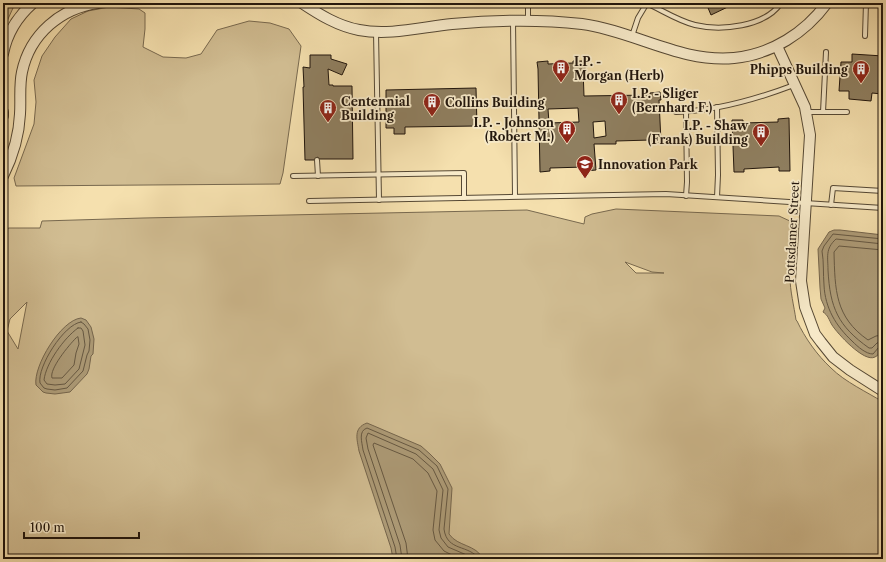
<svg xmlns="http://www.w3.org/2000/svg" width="886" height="562" font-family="'Libre Caslon Text',serif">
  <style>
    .green { fill: #d1bd92; stroke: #78694f; fill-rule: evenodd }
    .water { fill: #ad9b77; stroke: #75654c }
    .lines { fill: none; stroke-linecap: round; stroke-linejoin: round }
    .shore { stroke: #665842; stroke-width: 1 }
    .building { fill: #8f7f60; stroke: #20150c; fill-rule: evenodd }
    .service-casing { stroke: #554834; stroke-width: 6 }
    .tertiary-casing { stroke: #554834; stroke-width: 12 }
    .service { stroke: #f8ebca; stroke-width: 4 }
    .tertiary { stroke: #f8ebca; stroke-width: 10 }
    .labels { text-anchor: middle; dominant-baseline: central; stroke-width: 3.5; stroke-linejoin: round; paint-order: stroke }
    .poi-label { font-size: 12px; font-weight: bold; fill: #20150c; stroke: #f8ebca; text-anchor: start }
    .street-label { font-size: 12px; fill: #20150c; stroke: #f8ebca }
  </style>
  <rect width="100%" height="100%" fill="#f5e0ae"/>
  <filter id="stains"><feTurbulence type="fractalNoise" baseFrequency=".005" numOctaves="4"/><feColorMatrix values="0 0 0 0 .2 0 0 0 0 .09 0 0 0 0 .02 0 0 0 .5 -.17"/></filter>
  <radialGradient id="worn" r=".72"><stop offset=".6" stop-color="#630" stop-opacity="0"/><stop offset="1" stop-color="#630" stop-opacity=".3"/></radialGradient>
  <!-- green -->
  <g class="green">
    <polygon points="3,3 19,3 13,8 3,30"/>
    <polygon points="109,7 139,9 145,13 145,29 143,47 163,57 186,58 201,54 217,30 249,21 270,23 289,29 301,46 283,173 280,184 16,186 14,178 34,124 36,102 34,80 42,56 55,37 71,19 88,11"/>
    <path d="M616,209L779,216L792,222C798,239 789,259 790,277C790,291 794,306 796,320L797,321C805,338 817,355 831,368C845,382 867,392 883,402V559H3V230L9,228H40L42,221L143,218L527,210L584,224L585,217L592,214ZM625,262L652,272L664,273H636ZM27,302L18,349L7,331L10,319Z"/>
  </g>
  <!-- water -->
  <g class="water">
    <path d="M840,230L883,235V348C881,351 878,356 875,357C864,363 837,333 832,325C829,320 828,315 823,312L825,308L821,299L820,288L818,249L829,232L834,230Z"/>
    <path d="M81,318L86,320L91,327L94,339L93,354L91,356L89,369L87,374L70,392L55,394L46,393L43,392L36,385C33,366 61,320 81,318Z"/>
    <path d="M367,423L421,446L430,454L440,464L452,488L449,534C458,547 476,544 483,559H393L391,548L359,451C357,439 353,428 367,423Z"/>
  </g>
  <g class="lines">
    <!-- shore -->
    <g class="shore">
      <path d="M883,239L833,234L824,246L822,251C824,262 823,274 824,285C825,308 836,326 852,341C858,347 866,354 873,354L879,347L883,346"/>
      <path d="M883,244L836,239C825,249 828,257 828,270C830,308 838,326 869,348H872L877,343L883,341"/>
      <path d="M883,250L839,246L834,252C835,290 835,317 868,340L876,336L883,335"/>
      <path d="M81,322L84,324L88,329L90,340L89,351L87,355L83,371L67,388L55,390L47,389L44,388L40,383C37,367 64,324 81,322Z"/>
      <path d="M78,328H81L83,331L85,345L79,369L65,384L55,385L47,384L44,380C46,363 64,338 78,328Z"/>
      <path d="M78,337L79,344L76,353L74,365L62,378H52C49,369 69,345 76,338Z"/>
      <path d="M397,559L395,547L363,450C362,442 358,431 367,428L419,450L437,466L448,489L444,529C447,552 469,544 479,559"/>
      <polyline points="402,559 400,545 368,449 366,438 368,433 416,454 433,469 443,490 439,530 441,538 448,547 469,556 473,559"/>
      <polyline points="408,559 406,543 374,448 373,445 374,443 413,459 428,473 437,491 433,530 435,540 444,551 460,559"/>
    </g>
  </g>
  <!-- building -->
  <g class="building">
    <polygon points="706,3 736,3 711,15"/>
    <polygon points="852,54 883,56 882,94 872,93 871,101 849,99 849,91 839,91 841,62 852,62"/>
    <polygon points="310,55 331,55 331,59 347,64 342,75 328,69 329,85 333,85 333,86 352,86 353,159 320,159 317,157 314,160 305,160 303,87 304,87 303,67 310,68"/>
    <path d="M548,61V64L573,63V61H585V69H583L584,96L650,95V93L660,92L661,100H659L661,142L651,143V140L616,141V144H594L596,170L585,171V167L550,168V171L540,172L538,69L537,62ZM578,108L579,122L549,123L548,109ZM605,121L606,136L594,138L593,122Z"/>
    <polygon points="476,88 477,126 405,127 405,134 394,134 394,128 386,128 386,90"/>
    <polygon points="789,118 790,171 779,171 779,167 744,169 744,172 734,172 732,120 743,120 743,123 778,122 778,119"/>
  </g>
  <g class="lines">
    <defs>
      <g id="service">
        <polyline points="528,3 528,21"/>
        <path d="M646,3C662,10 678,21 695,25C721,31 765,27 781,3"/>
        <polyline points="513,21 515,196"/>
        <polyline points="376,32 379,200"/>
        <polyline points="632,36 638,18 647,3"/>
        <polyline points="865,36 866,3"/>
        <path d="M676,112C716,111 757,99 794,85"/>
        <polyline points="807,112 847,112"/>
        <polyline points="823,112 826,52"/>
        <polyline points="317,160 318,176"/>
        <polyline points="293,176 464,173 464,198"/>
        <polyline points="686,196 687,182 686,112"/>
        <polyline points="717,197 718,175 717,107"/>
        <polyline points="309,201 666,194 883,208"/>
        <polyline points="831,205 833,188 883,191"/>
      </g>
      <g id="tertiary">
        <path d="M302,3C320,15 338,26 359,30C389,36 422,27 452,24C495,20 539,19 582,24C634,31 681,63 734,58C772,54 805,33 827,3"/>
        <polyline points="777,46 805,107 810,135 801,281 805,307 815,334 821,342 833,357 850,370 883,391"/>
        <path d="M3,54C7,33 17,17 33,3"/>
        <polyline points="3,112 3,116"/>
        <path d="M3,176C13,156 19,136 20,114C21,100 19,86 22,72C30,34 61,8 98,3"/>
      </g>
    </defs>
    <!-- service casing -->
    <use href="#service" class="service-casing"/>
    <!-- tertiary casing -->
    <use href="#tertiary" class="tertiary-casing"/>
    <!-- service -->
    <use href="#service" class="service"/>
    <!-- tertiary -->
    <use href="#tertiary" class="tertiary"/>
  </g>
  <!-- icons -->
  <defs>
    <symbol id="building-pin" viewBox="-11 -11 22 30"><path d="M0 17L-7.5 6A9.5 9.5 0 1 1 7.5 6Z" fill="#8f2418" stroke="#f8ebca"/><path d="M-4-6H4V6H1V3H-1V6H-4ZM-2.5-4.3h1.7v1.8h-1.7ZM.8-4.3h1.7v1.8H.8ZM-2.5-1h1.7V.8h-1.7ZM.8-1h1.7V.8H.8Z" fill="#fff"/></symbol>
    <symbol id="university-pin" viewBox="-11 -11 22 30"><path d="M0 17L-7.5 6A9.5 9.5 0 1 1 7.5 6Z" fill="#8f2418" stroke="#f8ebca"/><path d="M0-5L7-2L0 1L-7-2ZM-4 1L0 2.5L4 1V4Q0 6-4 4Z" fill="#fff"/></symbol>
  </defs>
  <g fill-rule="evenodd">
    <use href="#building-pin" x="551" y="58" width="20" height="27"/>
    <use href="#building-pin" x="851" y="59" width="20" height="27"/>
    <use href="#building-pin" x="609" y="90" width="20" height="27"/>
    <use href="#building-pin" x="422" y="92" width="20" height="27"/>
    <use href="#building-pin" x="318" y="98" width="20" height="27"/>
    <use href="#building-pin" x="557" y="119" width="20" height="27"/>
    <use href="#building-pin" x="751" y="122" width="20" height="27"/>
    <use href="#university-pin" x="575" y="154" width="20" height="27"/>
  </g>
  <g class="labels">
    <!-- poi labels -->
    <g class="poi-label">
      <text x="574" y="61">I.P. -<tspan x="574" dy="14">Morgan (Herb)</tspan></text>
      <text x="848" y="69" text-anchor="end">Phipps Building</text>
      <text x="632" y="93">I.P. - Sliger<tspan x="632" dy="14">(Bernhard F.)</tspan></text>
      <text x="341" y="101">Centennial<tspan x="341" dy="14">Building</tspan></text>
      <text x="445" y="102">Collins Building</text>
      <text x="554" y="122" text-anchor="end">I.P. - Johnson<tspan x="554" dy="14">(Robert M.)</tspan></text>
      <text x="748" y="125" text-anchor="end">I.P. - Shaw<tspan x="748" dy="14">(Frank) Building</tspan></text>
      <text x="598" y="164">Innovation Park</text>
    </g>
    <!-- street labels -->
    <g class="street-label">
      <text transform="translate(792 232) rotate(-87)">Pottsdamer Street</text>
    </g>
  </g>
  <!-- margin -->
  <rect width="886" height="562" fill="none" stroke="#f5e0ae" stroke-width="16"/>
  <rect x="4" y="4" width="878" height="554" fill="none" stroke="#20150c" stroke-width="2"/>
  <rect x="8" y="8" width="870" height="546" fill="none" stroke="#20150c"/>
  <!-- scale -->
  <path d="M24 532v6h115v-6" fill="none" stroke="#20150c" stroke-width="2"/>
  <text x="30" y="532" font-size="12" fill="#20150c" stroke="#f8ebca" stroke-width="3" paint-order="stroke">100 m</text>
  <rect width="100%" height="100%" filter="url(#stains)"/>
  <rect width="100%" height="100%" fill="url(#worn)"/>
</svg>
